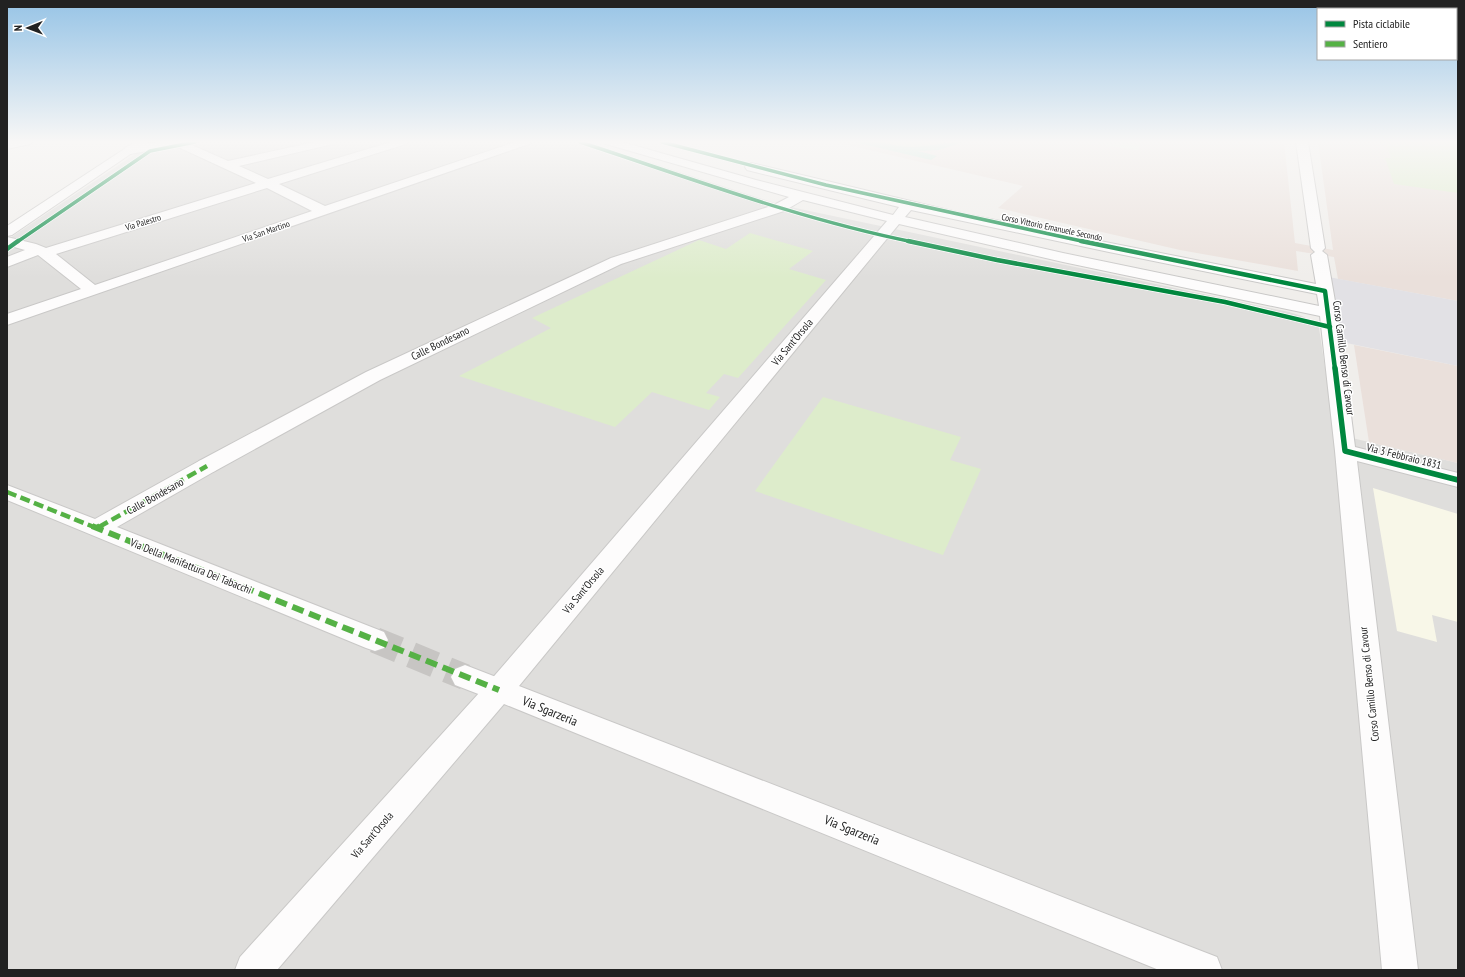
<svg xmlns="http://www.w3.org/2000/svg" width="1465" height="977" font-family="'PT Sans Narrow',sans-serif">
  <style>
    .residential { fill: #dfdedc }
    .education { fill: #f8f7e8 }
    .military { fill: #eae0db }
    .grass { fill: #ddeccb }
    .park { fill: #daf5da }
    .pitch { fill: #b7e6d2 }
    .plaza { fill: #e2e1e5 }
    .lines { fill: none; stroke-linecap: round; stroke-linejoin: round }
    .pedestrian-tunnel { stroke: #c7c5c3; stroke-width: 26; stroke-dasharray: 26 13; stroke-linecap: butt }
    .pedestrian-casing { stroke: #c9c8c7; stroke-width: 2 }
    .minor-casing { stroke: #c9c8c7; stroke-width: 2 }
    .tertiary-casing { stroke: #c9c8c7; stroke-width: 2 }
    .pedestrian { fill: #fdfcfc; fill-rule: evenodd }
    .minor { fill: #fdfcfc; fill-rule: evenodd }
    .tertiary { fill: #fdfcfc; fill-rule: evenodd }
    .quiet-far1 { stroke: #55b145; stroke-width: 4.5; stroke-dasharray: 10 4.5; stroke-linecap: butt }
    .quiet { stroke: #55b145; stroke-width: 6; stroke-dasharray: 12 6; stroke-linecap: butt }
    .cycleway-far2-casing { stroke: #fff; stroke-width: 5 }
    .cycleway-far1-casing { stroke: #fff; stroke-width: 6 }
    .cycleway-casing { stroke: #fff; stroke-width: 8 }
    .cycleway-far2 { stroke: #00873e; stroke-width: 3.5 }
    .cycleway-far1 { stroke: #00873e; stroke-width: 4.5 }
    .cycleway { stroke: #00873e; stroke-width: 5.5 }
    .labels { text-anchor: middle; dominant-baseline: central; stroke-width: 3; stroke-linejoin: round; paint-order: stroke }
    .far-street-label { font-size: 9px; fill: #222; stroke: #fff }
    .street-label { font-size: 11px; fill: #222; stroke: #fff }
    .near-street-label { font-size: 13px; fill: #222; stroke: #fff }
  </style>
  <rect width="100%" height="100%" fill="#f0eeeb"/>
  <!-- residential -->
  <polygon class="residential" points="153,142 587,142 781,205 1289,312 1302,316 1315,323 1319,328 1335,434 1458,463 1458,970 7,970 7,240"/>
  <!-- education -->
  <polygon class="education" points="1373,488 1458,514 1458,622 1432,615 1437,642 1397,631"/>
  <!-- military -->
  <g class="military">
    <polygon points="835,142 1085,142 1138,150 1141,142 1284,142 1295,243 1333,250 1318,142 1458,142 1458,301 1338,279 1334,257 1296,251 1298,271 1180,250 998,208 1023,186"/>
    <polygon points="1354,345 1458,366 1458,463 1369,442"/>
  </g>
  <!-- grass -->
  <g class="grass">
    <path d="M876,142H946C923,149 899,147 876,142Z"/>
    <polygon points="1379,142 1458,142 1458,193 1394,184 1385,158 1391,158 1386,143"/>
    <polygon points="750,233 813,251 789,269 826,280 738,378 724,374 706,393 720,397 709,410 652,392 615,427 459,376 551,328 532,318 699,240 726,249"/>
    <polygon points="823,397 961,437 950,460 981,469 943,555 755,491"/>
  </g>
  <!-- park -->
  <polygon class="park" points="1085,142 1141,142 1138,150"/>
  <!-- pitch -->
  <path class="pitch" d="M854,142C861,142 869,141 876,142C888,143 900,147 913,147C930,146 946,142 963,142L939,150L918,151L937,156L931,160Z"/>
  <!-- plaza -->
  <polygon class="plaza" points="1323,276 1458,301 1458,366 1332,340"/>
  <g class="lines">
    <!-- pedestrian-tunnel -->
    <polyline class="pedestrian-tunnel" points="375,640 465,677"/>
    <defs>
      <g id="pedestrian">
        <polygon points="207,459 215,461 218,466 215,471 117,527 384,632 388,640 384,648 375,651 366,648 7,500 7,485 95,519 199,461"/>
        <polygon points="465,665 509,682 513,690 509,698 499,702 455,685 451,677 455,669"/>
      </g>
      <g id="minor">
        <polygon points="7,142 32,142 30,144 7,149"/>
        <path d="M159,142H185L228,161L315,142H335L333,144L239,166L268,179L391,142H408L406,144L279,184L325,206L515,142H531L529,144L7,325V314L81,289L38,255L7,267V257L25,250L7,245V237L36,244L46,248L256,183L176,146L130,154L126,153L124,150L126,147L130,146ZM267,188L312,211L95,285L56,254Z"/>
        <path d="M604,142H622L756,180L893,215L899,207L747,170L745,167L747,164L751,163L965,214L1316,284L1311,255L1315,252L1311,248L1296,142H1308L1325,248L1322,251L1327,255L1341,336L1355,447L1458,473V487L1357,461L1418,970H1382L1335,451L1320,316L1063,262L899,224L519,686L1204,952L1217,957L1222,970H1159L504,704L277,970H235L240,957L489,682L887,221L803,200L784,211L621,264L380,380L215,471L207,473L199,471L196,466L199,461L366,372L611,258L774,205L789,197L606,144ZM911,210L1109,252L1317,294L1319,306L1063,253L905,217Z"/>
      </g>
      <polygon id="tertiary" points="135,142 148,142 12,235 7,236 7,226"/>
    </defs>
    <!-- pedestrian casing -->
    <use href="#pedestrian" class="pedestrian-casing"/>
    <!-- minor casing -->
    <use href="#minor" class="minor-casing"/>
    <!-- tertiary casing -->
    <use href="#tertiary" class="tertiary-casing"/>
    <!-- pedestrian -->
    <use href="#pedestrian" class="pedestrian"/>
    <!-- minor -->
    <use href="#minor" class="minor"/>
    <!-- tertiary -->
    <use href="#tertiary" class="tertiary"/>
    <!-- quiet-far1 -->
    <g class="quiet-far1">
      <polyline points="7,492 94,527"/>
      <polyline points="99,527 207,466"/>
    </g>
    <!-- quiet -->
    <g class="quiet">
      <polyline points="92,526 499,690"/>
      <polyline points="97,528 100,526"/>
    </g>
    <defs>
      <g id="cycleway-far2">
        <path d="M580,142C690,178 799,219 913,242"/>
        <polyline points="662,142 826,185 1086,242"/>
        <polyline points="17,242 150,151 195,142"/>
      </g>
      <g id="cycleway-far1">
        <polyline points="908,241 997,260 1225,302 1330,327"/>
        <polyline points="1081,241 1325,291 1335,369"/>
        <polyline points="7,249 18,241"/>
      </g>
      <polyline id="cycleway" points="1335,368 1345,451 1458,480"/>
    </defs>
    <!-- cycleway-far2 casing -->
    <use href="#cycleway-far2" class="cycleway-far2-casing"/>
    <!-- cycleway-far1 casing -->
    <use href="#cycleway-far1" class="cycleway-far1-casing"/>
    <!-- cycleway casing -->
    <use href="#cycleway" class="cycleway-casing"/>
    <!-- cycleway-far2 -->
    <use href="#cycleway-far2" class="cycleway-far2"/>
    <!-- cycleway-far1 -->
    <use href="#cycleway-far1" class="cycleway-far1"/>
    <!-- cycleway -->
    <use href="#cycleway" class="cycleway"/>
  </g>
  <!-- sky -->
  <linearGradient id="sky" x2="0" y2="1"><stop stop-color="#97c4e6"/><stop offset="0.51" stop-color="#f8f7f6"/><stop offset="1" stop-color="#f8f7f6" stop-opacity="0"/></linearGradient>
  <rect width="1465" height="278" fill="url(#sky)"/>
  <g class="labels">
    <!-- far-street labels -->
    <g class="far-street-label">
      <text transform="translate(143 222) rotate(-17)">Via Palestro</text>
      <text transform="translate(1052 227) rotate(12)">Corso Vittorio Emanuele Secondo</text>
      <text transform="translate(266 231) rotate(-19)">Via San Martino</text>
    </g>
    <!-- street labels -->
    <g class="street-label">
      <text transform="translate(792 342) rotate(-50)">Via Sant'Orsola</text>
      <text transform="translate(440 343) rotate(-26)">Calle Bondesano</text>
      <text transform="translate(1344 358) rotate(83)">Corso Camillo Benso di Cavour</text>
      <text transform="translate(1404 456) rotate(14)">Via 3 Febbraio 1831</text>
      <text transform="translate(155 496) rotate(-29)">Calle Bondesano</text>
      <text transform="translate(191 566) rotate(22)">Via Della Manifattura Dei Tabacchi</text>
      <text transform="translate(583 590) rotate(-50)">Via Sant'Orsola</text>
      <text transform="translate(1369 684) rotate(-96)">Corso Camillo Benso di Cavour</text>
      <text transform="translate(372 835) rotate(-49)">Via Sant'Orsola</text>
    </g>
    <!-- near-street labels -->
    <g class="near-street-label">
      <text transform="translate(550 711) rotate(22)">Via Sgarzeria</text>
      <text transform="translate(852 830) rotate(22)">Via Sgarzeria</text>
    </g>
  </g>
  <!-- border -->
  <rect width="1465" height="977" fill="none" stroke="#222222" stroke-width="16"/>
  <!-- legend -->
  <rect x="1317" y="8" width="140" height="52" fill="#ffffff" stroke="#a7a7a7"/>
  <rect x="1325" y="21" width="20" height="6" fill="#00873e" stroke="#a7a7a7"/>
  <text x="1353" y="28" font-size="12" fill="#222222">Pista ciclabile</text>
  <rect x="1325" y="41" width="20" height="6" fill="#55b145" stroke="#a7a7a7"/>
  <text x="1353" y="48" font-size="12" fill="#222222">Sentiero</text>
  <!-- north arrow -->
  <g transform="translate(28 28) rotate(269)" stroke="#ffffff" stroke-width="3" paint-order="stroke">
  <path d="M0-3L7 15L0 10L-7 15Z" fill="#222222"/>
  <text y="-6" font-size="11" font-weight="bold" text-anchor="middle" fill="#222222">N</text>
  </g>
</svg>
